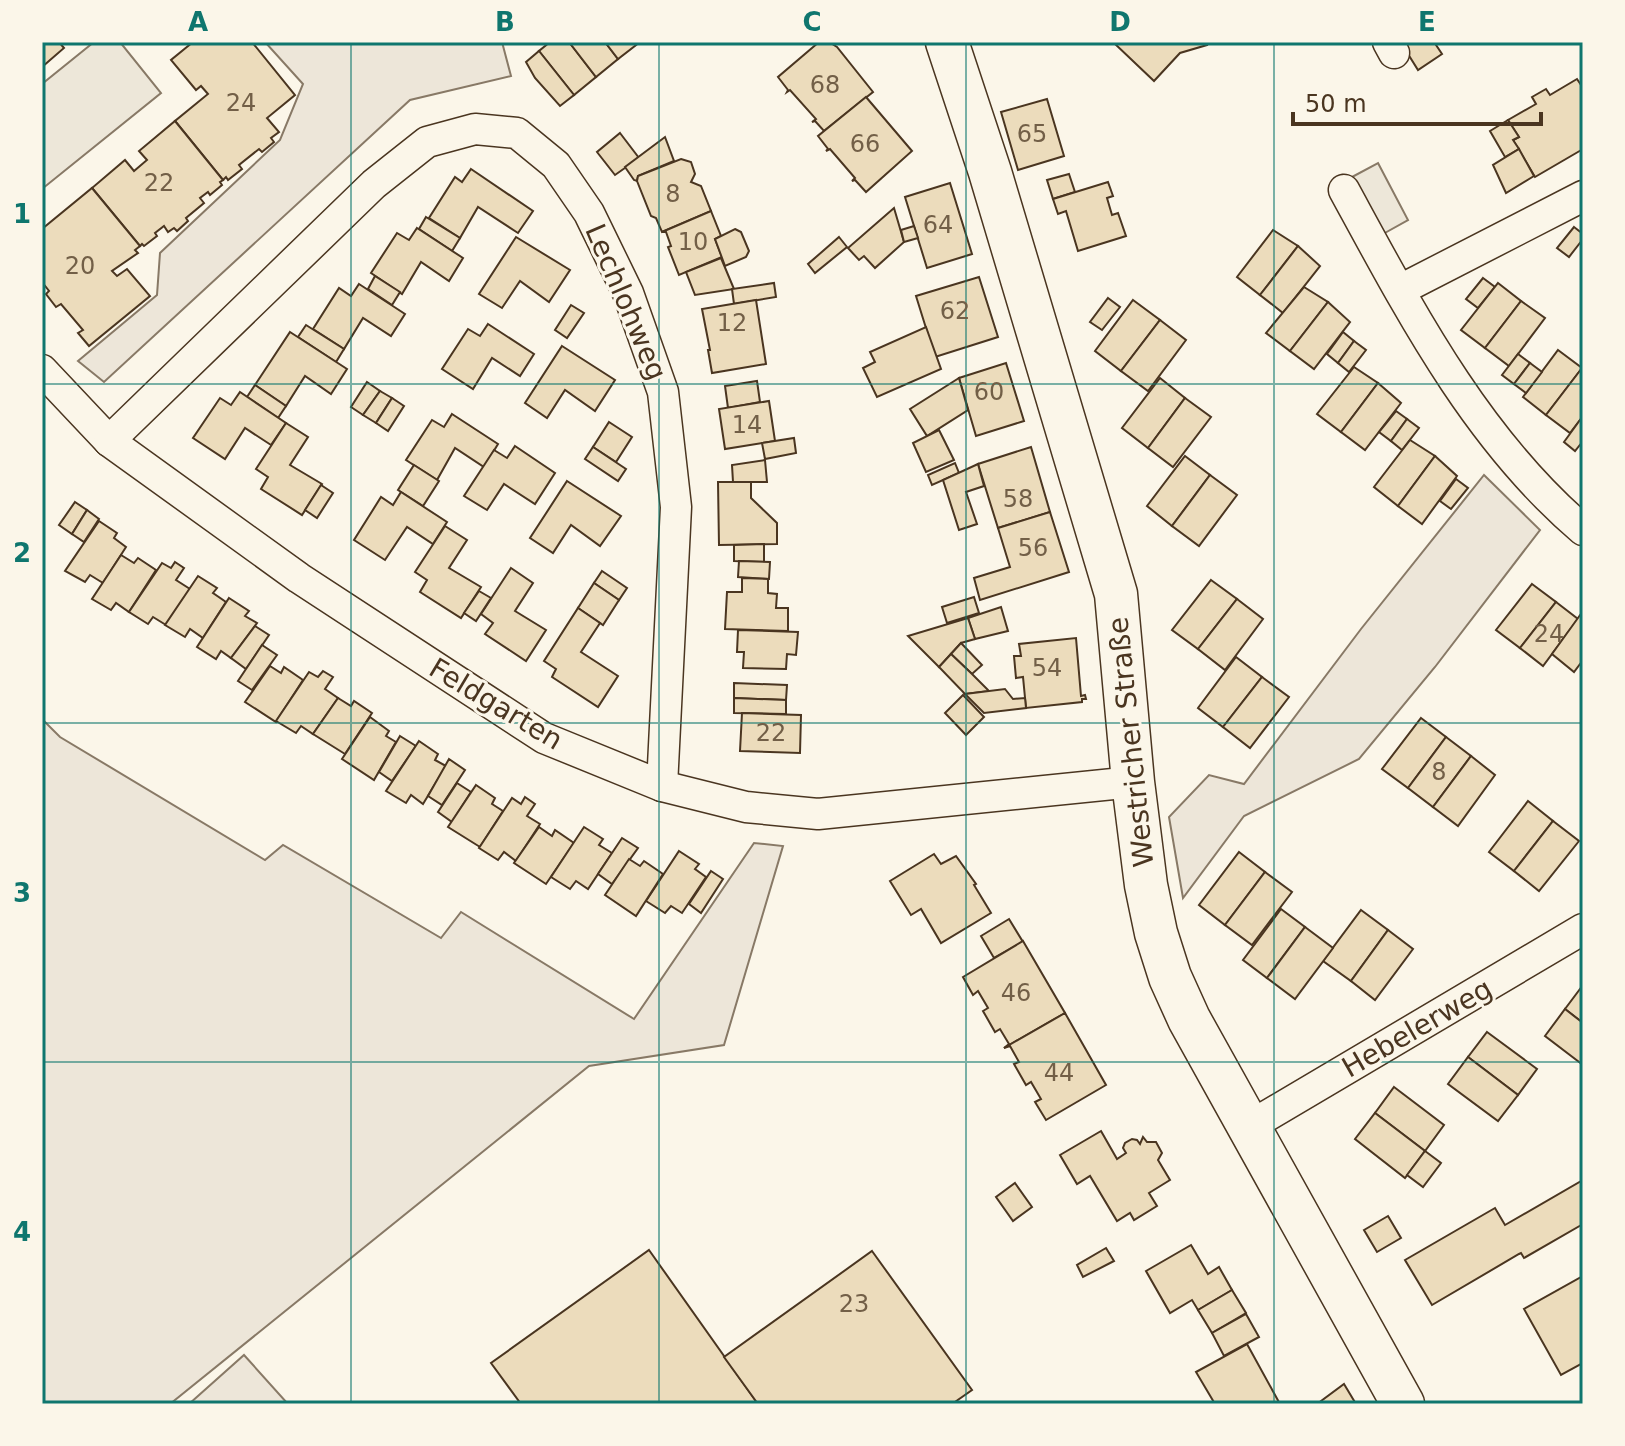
<svg xmlns="http://www.w3.org/2000/svg" width="1625" height="1446" font-family="'DejaVu Sans',sans-serif">
  <style>
    .green { fill: #ede6d9; stroke: #887966; stroke-width: 2 }
    .parking { fill: #ede7d9; stroke: #887966; stroke-width: 2 }
    .building { fill: #ecdcbc; stroke: #4a3520; stroke-width: 2 }
    .lines { fill: none; stroke-linecap: round; stroke-linejoin: round }
    .street-casing { stroke: #4a3520; stroke-width: 33 }
    .secondary-casing { stroke: #4a3520; stroke-width: 45 }
    .street { stroke: #fbf6e9; stroke-width: 30 }
    .secondary { stroke: #fbf6e9; stroke-width: 42 }
    .grid { fill: none; stroke: #0f766e; stroke-width: 2; stroke-opacity: 0.55 }
    .labels { text-anchor: middle; dominant-baseline: central; stroke-width: 6; stroke-linejoin: round; paint-order: stroke }
    .number-label { font-size: 24px; fill: #725f47 }
    .street-label { font-size: 28px; fill: #4a3520; stroke: #fbf6e9 }
    .neatline { fill: none; stroke: #0f766e; stroke-width: 3 }
    .grid-label { font-size: 26px; text-anchor: middle; font-weight: bold; fill: #0f766e }
  </style>
  <rect width="100%" height="100%" fill="#fbf6e9"/>
  <!-- green -->
  <g class="green">
    <polygon points="265,42 502,42 511,76 410,100 104,382 78,361 157,295 160,253 280,140 303,84"/>
    <polygon points="1484,475 1540,530 1435,667 1359,759 1244,816 1183,898 1169,817 1209,775 1244,784 1361,629"/>
    <polygon points="42,719 60,737 265,860 283,845 441,938 461,912 634,1019 754,843 783,846 724,1045 589,1066 170,1404 42,1404"/>
    <polygon points="244,1355 288,1404 189,1404"/>
  </g>
  <!-- parking -->
  <g class="parking">
    <polygon points="94,42 120,42 161,93 42,189 42,84"/>
    <polygon points="1378,163 1408,220 1383,234 1352,177"/>
  </g>
  <!-- building -->
  <g class="building">
    <polygon points="42,42 59,42 64,48 42,67"/>
    <polygon points="193,42 252,42 295,95 267,118 279,132 271,138 274,142 262,152 259,149 239,165 242,169 228,180 226,177 223,180 175,121 208,94 201,86 196,90 171,60"/>
    <polygon points="550,42 569,42 596,77 574,95 539,51"/>
    <polygon points="569,42 605,42 618,59 596,77"/>
    <polygon points="605,42 640,42 618,59"/>
    <polygon points="819,42 829,42 837,47 873,92 824,131 815,121 812,122 816,119 790,90 787,92 788,90 778,77"/>
    <polygon points="1206,42 1207,45 1180,53 1154,81 1114,43"/>
    <polygon points="1408,42 1434,42 1442,54 1418,70 1403,46"/>
    <polygon points="539,51 574,95 560,106 535,78 526,62"/>
    <polygon points="1577,79 1583,88 1583,149 1535,177 1513,140 1519,137 1508,120 1536,104 1532,97 1546,89 1550,95"/>
    <polygon points="866,97 912,151 866,192 855,180 852,181 855,178 830,149 826,151 828,149 818,136"/>
    <polygon points="1047,99 1064,156 1018,170 1001,112"/>
    <polygon points="1508,120 1519,137 1513,140 1519,149 1505,157 1490,131"/>
    <polygon points="175,121 223,180 220,182 222,185 210,195 208,192 200,198 204,203 186,218 188,221 177,231 174,228 168,232 164,226 155,233 157,236 144,246 142,244 140,246 92,188 125,160 134,171 147,160 139,151"/>
    <polygon points="620,133 639,158 615,175 597,152"/>
    <polygon points="665,137 674,161 638,176 637,181 634,180 625,167"/>
    <polygon points="1519,149 1534,176 1506,193 1493,165"/>
    <polygon points="681,159 691,162 695,174 691,182 701,186 711,211 662,232 656,218 651,216 637,181 638,176"/>
    <polygon points="471,169 533,211 518,233 478,207 460,238 429,218 455,177 462,182"/>
    <polygon points="1069,174 1075,192 1053,199 1047,180"/>
    <polygon points="1108,182 1113,196 1107,198 1112,215 1118,213 1126,236 1078,251 1066,211 1058,214 1053,199"/>
    <polygon points="950,183 972,254 927,268 905,197"/>
    <polygon points="92,188 140,246 135,250 138,253 112,271 117,276 127,269 150,296 89,346 78,333 83,330 61,304 56,307 46,294 49,291 42,282 42,229"/>
    <polygon points="894,208 904,242 875,268 864,256 859,260 848,248"/>
    <polygon points="711,211 721,236 715,239 722,257 679,275 668,247 671,246 666,232 662,232"/>
    <polygon points="426,217 460,238 452,251 419,229"/>
    <polygon points="914,226 918,238 904,242 901,230"/>
    <polygon points="1574,227 1583,234 1583,239 1569,257 1557,248"/>
    <polygon points="417,228 463,258 449,281 421,262 402,294 371,273 397,233 409,240"/>
    <polygon points="735,229 741,232 749,251 746,257 725,266 715,239"/>
    <polygon points="1273,230 1298,246 1260,295 1237,277"/>
    <polygon points="516,237 570,270 549,302 520,281 502,308 479,294"/>
    <polygon points="839,237 847,247 815,273 808,264"/>
    <polygon points="1298,246 1320,266 1283,313 1260,295"/>
    <polygon points="721,258 734,289 695,295 686,272"/>
    <polygon points="375,276 400,292 392,305 368,289"/>
    <polygon points="979,277 998,337 935,357 916,296"/>
    <polygon points="1483,278 1495,287 1478,308 1466,299"/>
    <polygon points="774,283 776,297 734,304 732,289"/>
    <polygon points="1498,283 1521,301 1485,348 1461,330"/>
    <polygon points="359,284 405,314 391,336 363,318 344,349 313,329 339,288 351,296"/>
    <polygon points="1304,287 1328,302 1290,351 1266,333"/>
    <polygon points="1108,298 1120,307 1102,330 1090,322"/>
    <polygon points="756,300 766,364 712,373 708,350 710,350 702,309"/>
    <polygon points="1133,300 1160,320 1121,371 1095,351"/>
    <polygon points="1521,301 1545,318 1509,366 1485,348"/>
    <polygon points="1328,302 1350,322 1314,369 1290,351"/>
    <polygon points="571,305 584,313 567,338 555,330"/>
    <polygon points="1160,320 1186,340 1148,391 1121,371"/>
    <polygon points="488,324 534,354 520,376 492,358 473,389 442,369 468,329 480,336"/>
    <polygon points="306,325 344,349 336,362 298,337"/>
    <polygon points="926,327 941,369 877,397 863,368 875,362 870,352"/>
    <polygon points="290,332 347,369 331,394 305,376 286,406 255,385"/>
    <polygon points="1343,332 1354,341 1338,363 1327,354"/>
    <polygon points="1354,341 1366,350 1349,372 1338,363"/>
    <polygon points="562,346 615,380 595,411 565,390 547,418 525,403"/>
    <polygon points="1558,350 1582,368 1546,415 1523,397"/>
    <polygon points="1518,354 1530,363 1514,384 1502,375"/>
    <polygon points="1006,363 1024,421 976,436 959,378"/>
    <polygon points="1530,363 1542,372 1526,393 1514,384"/>
    <polygon points="1354,367 1378,383 1341,432 1317,414"/>
    <polygon points="1582,368 1583,416 1570,433 1546,415"/>
    <polygon points="959,378 968,410 927,436 910,409"/>
    <polygon points="1160,378 1185,398 1148,448 1122,428"/>
    <polygon points="757,381 760,402 728,408 725,386"/>
    <polygon points="367,382 380,391 363,415 351,407"/>
    <polygon points="1378,383 1401,403 1365,450 1341,432"/>
    <polygon points="255,385 286,406 278,418 247,397"/>
    <polygon points="380,391 392,398 376,423 363,415"/>
    <polygon points="240,392 286,423 271,445 245,428 225,459 193,438 220,398 231,405"/>
    <polygon points="392,398 404,406 388,431 376,423"/>
    <polygon points="1185,398 1211,417 1173,467 1148,448"/>
    <polygon points="769,401 775,441 725,449 719,409"/>
    <polygon points="1396,411 1407,419 1391,441 1379,432"/>
    <polygon points="452,414 498,444 484,467 455,448 437,480 406,460 432,420 444,427"/>
    <polygon points="1407,419 1419,428 1402,450 1391,441"/>
    <polygon points="1580,420 1583,422 1583,441 1575,451 1564,442"/>
    <polygon points="609,422 632,437 616,462 593,447"/>
    <polygon points="286,423 308,437 290,465 322,484 302,515 261,489 268,477 256,469"/>
    <polygon points="939,430 954,460 926,472 913,443"/>
    <polygon points="794,438 796,453 765,459 762,443"/>
    <polygon points="1410,440 1435,456 1398,506 1374,487"/>
    <polygon points="515,446 555,473 535,504 504,484 487,510 464,496 494,450 507,458"/>
    <polygon points="593,447 626,469 618,481 585,459"/>
    <polygon points="1031,447 1050,512 998,528 978,464"/>
    <polygon points="1185,456 1210,475 1172,526 1147,506"/>
    <polygon points="1435,456 1457,476 1422,524 1398,506"/>
    <polygon points="765,460 767,482 733,482 732,465"/>
    <polygon points="955,463 959,473 932,485 928,475"/>
    <polygon points="978,464 984,486 966,492 977,524 959,530 943,480"/>
    <polygon points="414,465 439,481 423,506 398,490"/>
    <polygon points="1210,475 1237,495 1199,546 1172,526"/>
    <polygon points="1456,479 1468,488 1451,509 1440,501"/>
    <polygon points="567,481 621,516 600,546 571,525 553,553 530,538"/>
    <polygon points="718,482 751,482 751,498 777,523 777,544 719,545"/>
    <polygon points="321,485 333,493 317,518 305,510"/>
    <polygon points="401,492 447,522 433,544 407,527 385,560 354,540 381,497 393,505"/>
    <polygon points="75,502 87,510 72,534 59,525"/>
    <polygon points="87,510 99,519 84,542 72,534"/>
    <polygon points="1050,512 1069,572 980,600 974,578 1010,567 998,528"/>
    <polygon points="99,521 117,533 114,538 126,547 103,583 90,575 85,582 65,571"/>
    <polygon points="445,526 467,540 449,568 481,587 461,618 420,592 427,580 415,572"/>
    <polygon points="764,544 764,562 734,561 734,545"/>
    <polygon points="121,555 134,563 138,558 156,570 129,612 116,603 111,610 92,599"/>
    <polygon points="739,561 770,562 769,579 738,577"/>
    <polygon points="175,562 184,568 176,580 190,589 166,625 153,617 148,624 129,612 162,563 171,568"/>
    <polygon points="511,568 533,583 515,611 546,630 526,661 485,634 493,623 481,614"/>
    <polygon points="602,571 627,588 619,600 594,583"/>
    <polygon points="198,576 217,588 213,593 226,602 203,638 190,629 185,637 165,625"/>
    <polygon points="742,578 768,579 768,593 777,594 776,608 788,608 788,631 725,629 727,592 742,592"/>
    <polygon points="1211,580 1237,599 1198,649 1172,630"/>
    <polygon points="594,583 619,600 603,625 578,608"/>
    <polygon points="1532,584 1556,602 1520,648 1496,630"/>
    <polygon points="479,591 491,598 476,621 464,613"/>
    <polygon points="974,597 979,613 947,623 942,607"/>
    <polygon points="229,598 249,611 245,616 257,623 231,658 221,651 216,659 197,647"/>
    <polygon points="1237,599 1263,619 1225,670 1198,649"/>
    <polygon points="1556,602 1578,619 1543,666 1520,648"/>
    <polygon points="1001,607 1008,631 975,639 968,618"/>
    <polygon points="578,608 600,623 581,652 618,676 598,707 552,677 556,669 544,661"/>
    <polygon points="1583,611 1583,660 1574,672 1552,654"/>
    <polygon points="968,618 975,639 961,643 939,667 908,636"/>
    <polygon points="255,626 269,635 246,669 231,658"/>
    <polygon points="738,630 798,632 796,655 787,654 786,669 743,668 744,652 737,652"/>
    <polygon points="1076,638 1081,696 1085,695 1086,699 1082,699 1082,702 1026,708 1023,677 1016,678 1014,656 1021,656 1019,644"/>
    <polygon points="961,643 982,665 972,674 951,654"/>
    <polygon points="262,645 277,655 252,690 238,681"/>
    <polygon points="951,654 972,674 989,691 965,694 939,667"/>
    <polygon points="1236,657 1262,677 1223,727 1198,708"/>
    <polygon points="270,666 281,673 284,667 303,680 276,722 245,702"/>
    <polygon points="323,671 333,677 325,689 338,698 313,734 301,726 296,733 276,721 309,672 318,677"/>
    <polygon points="1262,677 1289,697 1250,748 1223,727"/>
    <polygon points="734,683 787,685 786,700 734,698"/>
    <polygon points="1005,689 1013,699 1025,698 1026,708 984,713 965,694"/>
    <polygon points="963,695 984,717 966,735 945,713"/>
    <polygon points="338,698 351,706 354,701 372,713 345,754 313,734"/>
    <polygon points="734,698 786,700 786,714 734,713"/>
    <polygon points="742,713 801,715 800,753 740,751"/>
    <polygon points="370,717 389,731 386,736 396,742 374,780 342,759"/>
    <polygon points="1421,718 1446,737 1408,788 1382,769"/>
    <polygon points="400,736 416,746 392,781 379,772"/>
    <polygon points="1446,737 1471,756 1433,807 1408,788"/>
    <polygon points="419,741 438,754 435,760 446,766 423,804 411,795 406,803 386,791"/>
    <polygon points="1471,756 1495,775 1458,826 1433,807"/>
    <polygon points="449,759 465,770 442,805 428,796"/>
    <polygon points="457,783 471,792 452,822 438,812"/>
    <polygon points="476,785 495,798 492,804 503,811 480,847 448,827"/>
    <polygon points="525,797 535,804 527,816 540,824 516,861 504,852 498,860 479,848 512,798 521,804"/>
    <polygon points="1528,801 1553,821 1514,871 1489,852"/>
    <polygon points="1553,821 1579,841 1539,891 1514,871"/>
    <polygon points="539,827 552,836 555,830 574,843 546,884 514,863"/>
    <polygon points="584,827 603,839 599,845 612,853 588,889 576,881 570,889 551,877"/>
    <polygon points="622,838 638,848 612,884 598,874"/>
    <polygon points="679,851 699,864 695,869 706,877 682,913 671,906 665,913 646,901"/>
    <polygon points="1239,852 1265,872 1225,925 1199,905"/>
    <polygon points="934,854 941,864 956,856 976,884 974,885 991,913 941,943 921,909 911,915 890,881"/>
    <polygon points="629,859 640,866 644,861 663,874 636,916 605,895"/>
    <polygon points="711,871 723,879 701,913 689,904"/>
    <polygon points="1265,872 1292,892 1252,945 1225,925"/>
    <polygon points="1281,909 1305,927 1267,978 1243,960"/>
    <polygon points="1361,910 1388,930 1351,981 1323,961"/>
    <polygon points="1009,919 1023,942 994,958 981,936"/>
    <polygon points="1305,927 1333,948 1295,999 1267,978"/>
    <polygon points="1388,930 1413,949 1375,1000 1351,981"/>
    <polygon points="1023,941 1065,1013 1004,1048 1009,1044 1000,1029 995,1032 983,1011 988,1008 978,991 973,995 963,977"/>
    <polygon points="1583,985 1583,1023 1565,1009"/>
    <polygon points="1565,1009 1583,1023 1583,1065 1545,1036"/>
    <polygon points="1065,1013 1106,1085 1046,1120 1035,1102 1041,1099 1031,1082 1026,1085 1014,1064 1019,1062 1010,1046 1004,1048"/>
    <polygon points="1487,1032 1537,1069 1518,1095 1468,1057"/>
    <polygon points="1468,1057 1518,1095 1498,1121 1448,1084"/>
    <polygon points="1394,1087 1444,1125 1425,1151 1375,1113"/>
    <polygon points="1375,1113 1425,1151 1405,1178 1355,1139"/>
    <polygon points="1101,1131 1117,1159 1126,1153 1123,1148 1125,1143 1132,1139 1137,1140 1140,1144 1143,1137 1147,1142 1156,1142 1162,1153 1158,1160 1170,1180 1149,1193 1157,1206 1134,1220 1130,1213 1117,1221 1090,1176 1077,1184 1060,1155"/>
    <polygon points="1425,1151 1441,1163 1423,1187 1407,1175"/>
    <polygon points="1583,1180 1583,1224 1524,1258 1521,1253 1519,1254 1432,1305 1405,1260 1495,1208 1505,1225"/>
    <polygon points="1015,1183 1032,1207 1013,1221 996,1197"/>
    <polygon points="1388,1216 1401,1238 1377,1252 1364,1230"/>
    <polygon points="1191,1245 1208,1274 1219,1267 1232,1290 1198,1310 1192,1300 1170,1313 1146,1271"/>
    <polygon points="1106,1248 1114,1261 1083,1277 1077,1265"/>
    <polygon points="649,1250 758,1404 521,1404 491,1363"/>
    <polygon points="872,1251 972,1390 952,1404 758,1404 724,1357"/>
    <polygon points="1583,1276 1583,1363 1561,1375 1524,1309"/>
    <polygon points="1232,1290 1246,1313 1212,1333 1198,1310"/>
    <polygon points="1246,1314 1259,1337 1224,1356 1212,1333"/>
    <polygon points="1247,1344 1280,1404 1215,1404 1196,1372"/>
    <polygon points="1344,1384 1356,1404 1317,1404"/>
  </g>
  <g class="lines">
    <defs>
      <g id="street">
        <polyline points="1388,42 1394,53"/>
        <path d="M1344,190C1410,311 1476,439 1583,530"/>
        <polyline points="1400,290 1583,196"/>
        <polyline points="42,370 109,441 299,578 544,738 662,786 746,807 818,814 1133,782"/>
        <polyline points="109,441 374,184 427,142 475,129 517,133 556,165 589,213 628,293 663,392 676,507 662,786"/>
        <polyline points="1250,1126 1583,929"/>
      </g>
      <polyline id="secondary" points="947,42 990,172 1116,594 1133,782 1146,885 1156,933 1170,977 1189,1019 1403,1404"/>
    </defs>
    <!-- street casing -->
    <use href="#street" class="street-casing"/>
    <!-- secondary casing -->
    <use href="#secondary" class="secondary-casing"/>
    <!-- street -->
    <use href="#street" class="street"/>
    <!-- secondary -->
    <use href="#secondary" class="secondary"/>
  </g>
  <!-- grid -->
  <path class="grid" d="M351,42V1404M659,42V1404M966,42V1404M1274,42V1404M42,384H1583M42,723H1583M42,1062H1583"/>
  <g class="labels">
    <!-- number labels -->
    <g class="number-label">
      <text x="825" y="85">68</text>
      <text x="241" y="103">24</text>
      <text x="1032" y="134">65</text>
      <text x="865" y="144">66</text>
      <text x="159" y="183">22</text>
      <text x="673" y="194">8</text>
      <text x="938" y="225">64</text>
      <text x="693" y="242">10</text>
      <text x="80" y="266">20</text>
      <text x="955" y="311">62</text>
      <text x="732" y="323">12</text>
      <text x="989" y="392">60</text>
      <text x="747" y="425">14</text>
      <text x="1018" y="499">58</text>
      <text x="1033" y="548">56</text>
      <text x="1549" y="634">24</text>
      <text x="1047" y="668">54</text>
      <text x="771" y="733">22</text>
      <text x="1439" y="772">8</text>
      <text x="1016" y="993">46</text>
      <text x="1059" y="1073">44</text>
      <text x="854" y="1304">23</text>
    </g>
    <!-- street labels -->
    <g class="street-label">
      <text transform="translate(626 302) rotate(67)">Lechlohweg</text>
      <text transform="translate(496 704) rotate(31)">Feldgarten</text>
      <text transform="translate(1131 742) rotate(-96)">Westricher Straße</text>
      <text transform="translate(1417 1028) rotate(-30)">Hebelerweg</text>
    </g>
  </g>
  <!-- border -->
  <rect width="1625" height="1446" fill="none" stroke="#fbf6e9" stroke-width="88"/>
  <!-- scale -->
  <path d="M1293 112v12h248v-12" fill="none" stroke="#4a3520" stroke-width="4"/>
  <text x="1305" y="112" font-size="24" fill="#4a3520" stroke="#fbf6e9" stroke-width="6" paint-order="stroke">50 m</text>
  <rect x="44" y="44" width="1537" height="1358" class="neatline"/>
  <g class="grid-label">
    <text x="198" y="31">A</text>
    <text x="505" y="31">B</text>
    <text x="812" y="31">C</text>
    <text x="1120" y="31">D</text>
    <text x="1427" y="31">E</text>
    <text x="22" y="223">1</text>
    <text x="22" y="562">2</text>
    <text x="22" y="902">3</text>
    <text x="22" y="1241">4</text>
  </g>
</svg>
